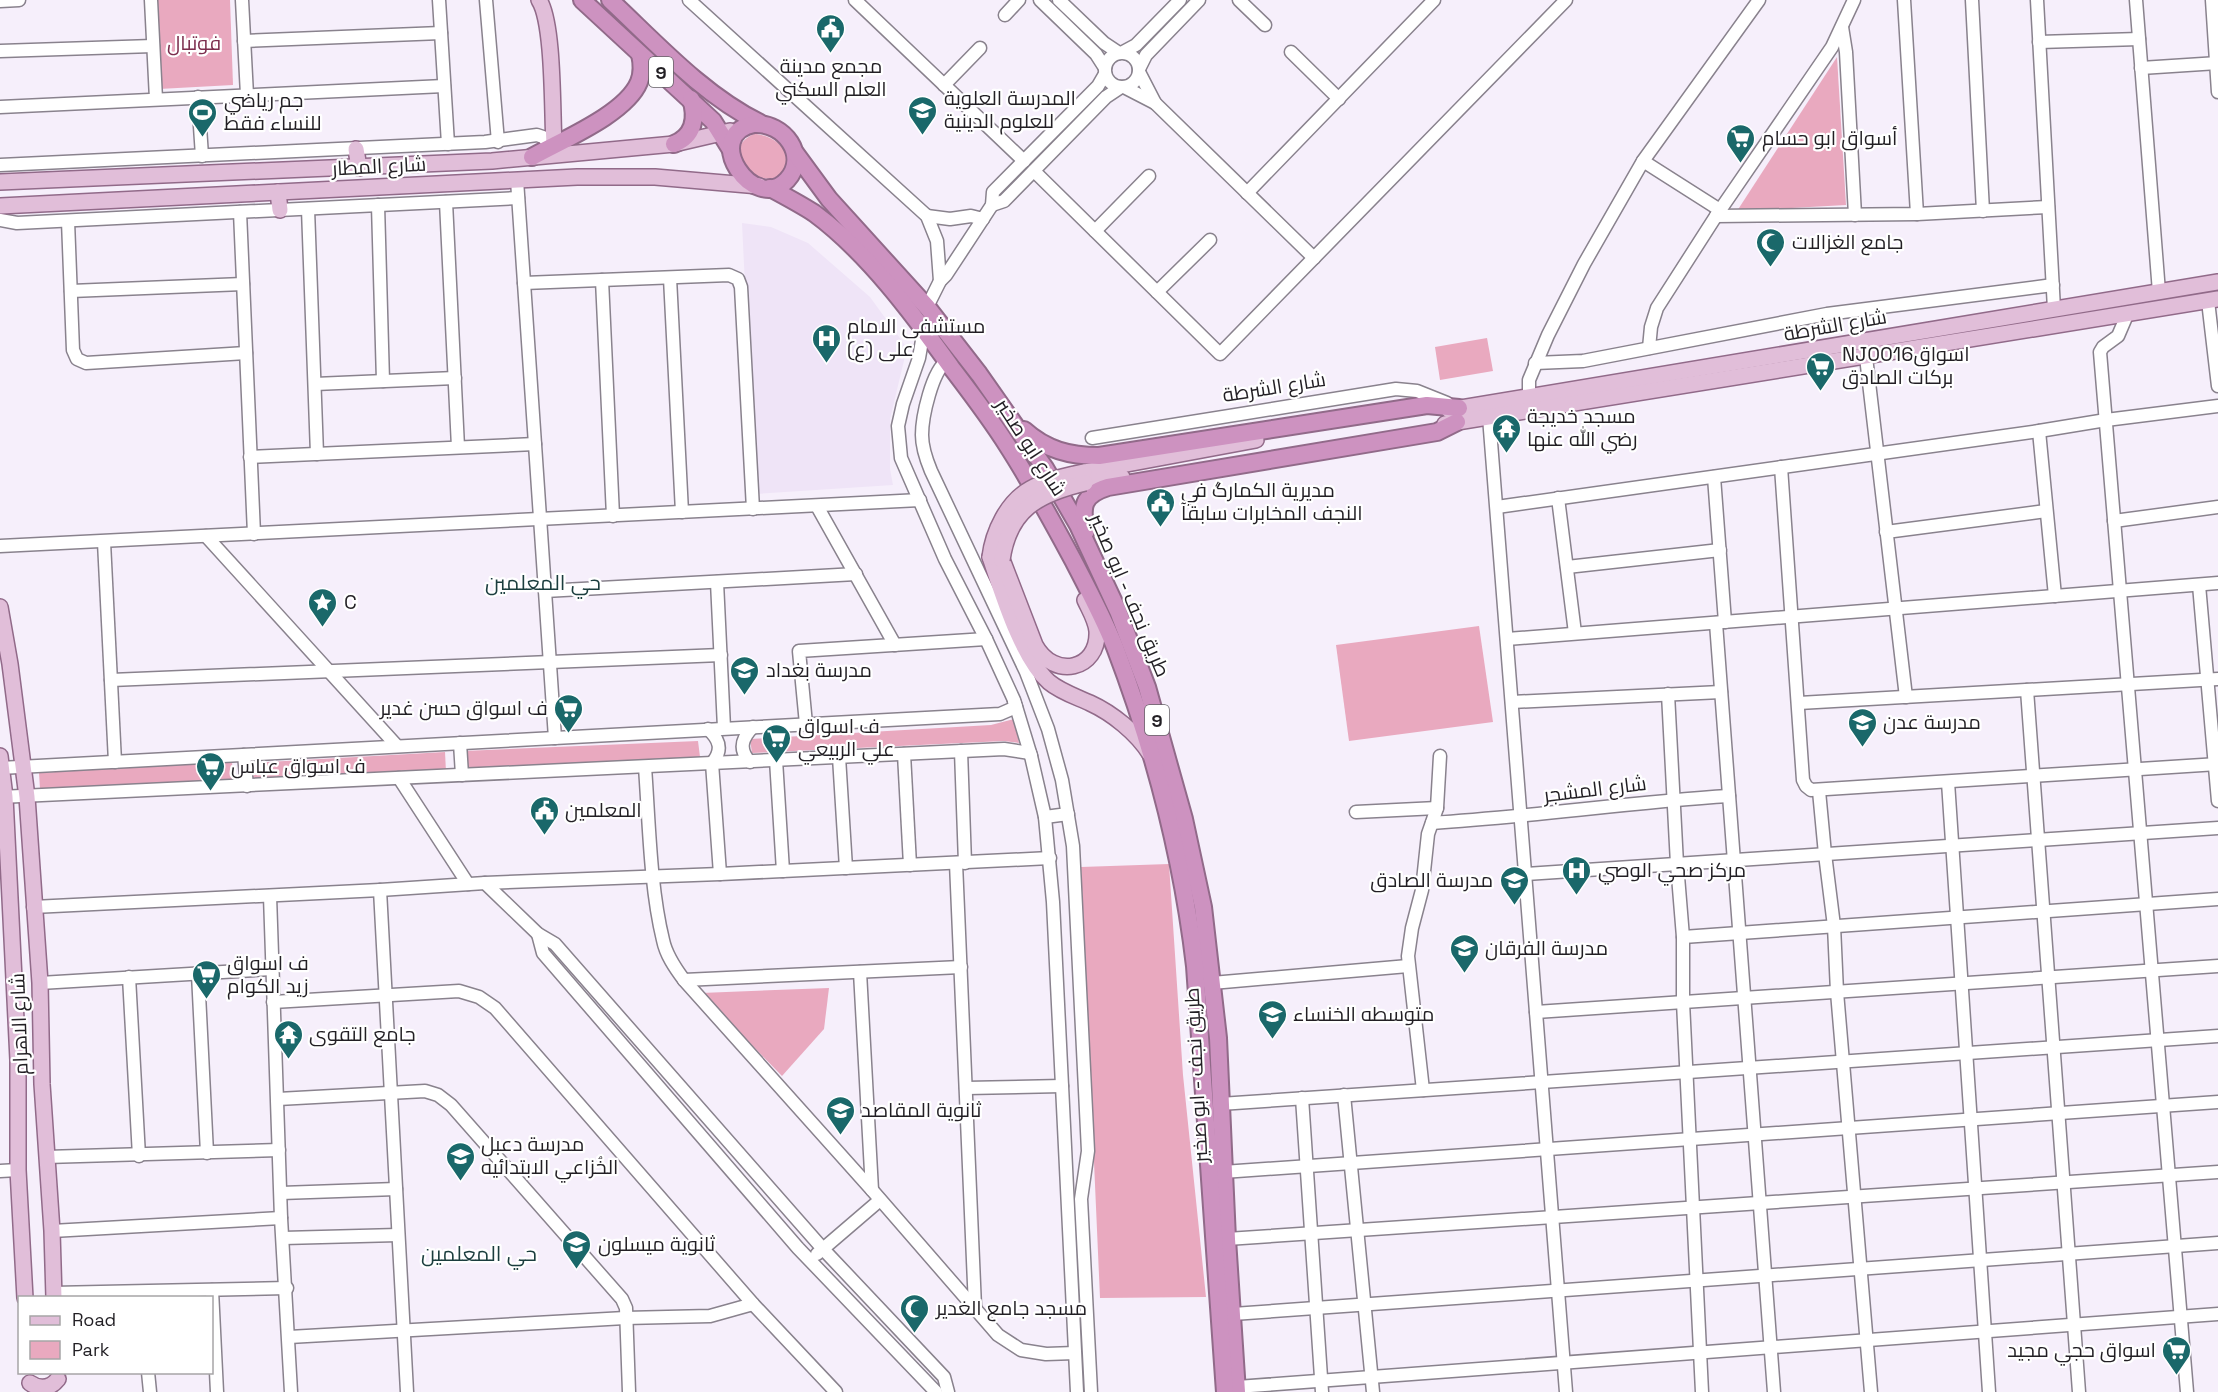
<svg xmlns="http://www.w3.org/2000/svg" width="2218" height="1392" font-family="'Space Grotesk',Cairo,sans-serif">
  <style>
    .built { fill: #efe4f7 }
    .green { fill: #e9a9bf }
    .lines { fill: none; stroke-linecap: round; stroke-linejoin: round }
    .minor-casing { stroke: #89828d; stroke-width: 15 }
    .major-casing { stroke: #916a89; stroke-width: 18 }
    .highway-casing { stroke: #916a89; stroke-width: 20 }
    .minor { stroke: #fff; stroke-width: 12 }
    .major { stroke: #e1bed9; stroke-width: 15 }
    .highway { stroke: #cd92c0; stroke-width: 16 }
    .major-bridge-casing { stroke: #916a89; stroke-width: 18; stroke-linecap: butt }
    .major-bridge { stroke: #e1bed9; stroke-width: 15 }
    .labels { text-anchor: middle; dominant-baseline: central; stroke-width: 4.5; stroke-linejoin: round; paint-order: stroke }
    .shield { fill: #fff; stroke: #646266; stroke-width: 1.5 }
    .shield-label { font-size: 18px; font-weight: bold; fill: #221f24 }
    .park-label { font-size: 20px; fill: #7c2e4e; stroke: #fff }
    .poi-label { font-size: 20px; fill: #221f24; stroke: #fff; text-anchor: start }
    .street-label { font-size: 20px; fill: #221f24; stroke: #fff }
    .neighbourhood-label { font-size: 21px; fill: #1b3d3e; stroke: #fff }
  </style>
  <rect width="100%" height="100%" fill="#f6effb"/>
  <!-- built -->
  <polygon class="built" points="742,223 771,227 808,243 870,297 907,348 890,419 890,469 893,485 755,494"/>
  <!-- green -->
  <g class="green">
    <polygon points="153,0 230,0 233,85 159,89"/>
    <polygon points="1837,57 1846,205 1737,211"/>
    <path d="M754,134C771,134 796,151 784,170C767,198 714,151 754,134Z"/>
    <polygon points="1487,338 1493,371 1440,380 1435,347"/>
    <polygon points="1479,626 1493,722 1349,741 1336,645"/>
    <polygon points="1014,719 1019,743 1004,741 752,753 750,739 991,725"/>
    <polygon points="698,741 700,757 467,769 464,751"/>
    <polygon points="445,752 446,772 250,778 249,763"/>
    <polygon points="232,761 233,781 40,789 39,773"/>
    <polygon points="1169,864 1183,1075 1206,1297 1100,1298 1081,867"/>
    <polygon points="829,988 824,1029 782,1076 701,993"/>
  </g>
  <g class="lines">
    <defs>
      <g id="minor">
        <polyline points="151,0 156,99"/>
        <polyline points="242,0 247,95"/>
        <polyline points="439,0 448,144"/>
        <polyline points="486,0 498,142"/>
        <polyline points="689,0 927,216 937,241 940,281"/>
        <polyline points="855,0 1024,161"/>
        <polyline points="1040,0 1096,54 1105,68"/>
        <polyline points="1059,0 1104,43 1119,53"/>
        <polyline points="1239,0 1265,25"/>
        <polyline points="1904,0 1917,214"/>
        <polyline points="1972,0 1983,211"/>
        <polyline points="2037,0 2054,309"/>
        <polyline points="2136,0 2159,292"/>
        <polyline points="2212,0 2218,92"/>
        <polyline points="0,1 19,0"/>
        <polyline points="1005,15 1019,0"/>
        <polyline points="1842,27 1846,52 1855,215"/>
        <polyline points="244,41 441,33"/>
        <polyline points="2039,42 2139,39"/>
        <polyline points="0,51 153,46"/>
        <polyline points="1123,52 1136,45 1180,0"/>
        <polyline points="1291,52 1339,99"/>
        <circle cx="1122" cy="70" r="17"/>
        <polyline points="2141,68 2218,63"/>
        <polyline points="1139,69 1146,55 1199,0"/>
        <polyline points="1139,72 1155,103"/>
        <polyline points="944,85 980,48"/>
        <polyline points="1124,87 1155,103 1314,258"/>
        <polyline points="198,97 202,156"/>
        <polyline points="0,107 444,86"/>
        <polyline points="1643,161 1720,210"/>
        <polyline points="0,165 485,142 537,135 543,137 551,146"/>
        <polyline points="1034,171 1220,354 1566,0"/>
        <polyline points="517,180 555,738"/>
        <polyline points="1247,193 1434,0"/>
        <polyline points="446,202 458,447"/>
        <polyline points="378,205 383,381"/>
        <polyline points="992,205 1004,201 1106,97 1121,87"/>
        <polyline points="308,209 317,454"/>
        <polyline points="240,212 254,534"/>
        <polyline points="927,216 950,219 971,216 983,219"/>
        <polyline points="1716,216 1917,214 2048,207"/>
        <polyline points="0,220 17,223 518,198"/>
        <polyline points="68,221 73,350 77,359 86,363 246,353"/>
        <polyline points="1095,231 1149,176"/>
        <polyline points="670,278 682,512"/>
        <polyline points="602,280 613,516"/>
        <polyline points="524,283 729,275 738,279 741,287 753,509"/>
        <polyline points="71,291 243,284"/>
        <polyline points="1157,292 1210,240"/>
        <polyline points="2208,301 2218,386"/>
        <polyline points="927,307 940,281 946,275 992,205 993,192 1098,86 1105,74"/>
        <polyline points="2127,315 2118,336 2103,347 2100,352 2187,1392"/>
        <polyline points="924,329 919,358 903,404 898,426 901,458 945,559 986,639 1014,700 1031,756 1045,817 1053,902 1077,1392"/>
        <polyline points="1649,348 1651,327 1657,308 1716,216 1832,47 1854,0"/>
        <polyline points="1866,357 1906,697"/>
        <path d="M947,361C932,371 922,417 922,435C922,447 926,459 931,471L1026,672L1048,729L1062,780L1073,846L1088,1151L1081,1199L1091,1392"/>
        <polyline points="1535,363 1583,361 1827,314 2053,285"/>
        <polyline points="315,384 455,378"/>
        <polyline points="1529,396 1529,380 1548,335 1584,264 1643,161 1759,0"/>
        <polyline points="1489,417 1566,1392"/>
        <polyline points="2039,431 2055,596"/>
        <polyline points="1092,438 1396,389 1417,391 1447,403"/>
        <polyline points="250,457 535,444"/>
        <polyline points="1781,467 1803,780 1806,786 1811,790 2218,764"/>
        <polyline points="1714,477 1725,622"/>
        <polyline points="1558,498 1575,633"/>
        <polyline points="817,506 895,645"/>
        <polyline points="1497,507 2039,431 2106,420 2218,406"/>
        <polyline points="2114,521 2218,507"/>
        <polyline points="1886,532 2046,511"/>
        <polyline points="206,536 397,746"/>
        <polyline points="104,542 115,762"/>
        <polyline points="0,546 920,500"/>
        <polyline points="1567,567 1720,550"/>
        <polyline points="717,582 724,728"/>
        <polyline points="2199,585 2218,801"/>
        <polyline points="545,591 856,574"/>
        <polyline points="1716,623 1774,1392"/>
        <polyline points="1507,639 2218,583"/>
        <polyline points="111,680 721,655"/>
        <polyline points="2027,690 2079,1392"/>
        <polyline points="1668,694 1677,864 1683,937 1683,1002 1702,1392"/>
        <polyline points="1512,702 1721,692"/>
        <polyline points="1799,703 2218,679"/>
        <polyline points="806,724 799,651 986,639"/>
        <path d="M708,729C720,740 723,750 712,763L720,874"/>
        <polyline points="460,743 462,775"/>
        <polyline points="961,751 965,863"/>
        <polyline points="904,754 910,865"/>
        <polyline points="244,755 247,786"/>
        <polyline points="839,757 846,868"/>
        <polyline points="776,760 783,871"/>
        <path d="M750,762C738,749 742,738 753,727"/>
        <path d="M645,767C649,821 650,887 663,940C666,955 675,968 684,980L872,1190L998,1335L1021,1350L1046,1354L1075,1353"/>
        <polyline points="0,768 1000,714 1016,707 1014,701"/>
        <polyline points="399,778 468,884"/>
        <polyline points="1948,782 1989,1392"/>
        <polyline points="1819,791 1825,854 1834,926 1837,992 1871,1392"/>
        <polyline points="0,797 1004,749 1030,753 1031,756"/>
        <polyline points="1356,812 1437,808"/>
        <polyline points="1045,817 1068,814"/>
        <path d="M1432,823C1531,817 1630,802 1729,796"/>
        <polyline points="956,863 975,1307"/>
        <polyline points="1526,874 2218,828"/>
        <polyline points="485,883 538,934 555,944 823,1249 944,1377 948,1392"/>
        <polyline points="380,890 407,1392"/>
        <polyline points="270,896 281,1218 291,1392"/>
        <polyline points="33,907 380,890 485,883 720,874 1050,858"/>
        <polyline points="538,934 543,953 798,1248 936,1392"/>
        <polyline points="1683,937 2218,899"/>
        <polyline points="860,972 872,1190"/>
        <polyline points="198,974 207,1153"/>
        <polyline points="129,977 139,1156"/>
        <polyline points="684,980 961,967"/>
        <polyline points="40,983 272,969"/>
        <polyline points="1212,983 1408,966"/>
        <polyline points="273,1002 459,991 479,997 495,1008 753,1304 836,1392"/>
        <polyline points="1536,1012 2218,966"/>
        <polyline points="966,1088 1062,1086"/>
        <polyline points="1423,1090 1408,956 1412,928 1422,890 1428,834 1437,808 1440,756"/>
        <polyline points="1344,1095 1373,1392"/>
        <polyline points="1302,1098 1322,1392"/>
        <polyline points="278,1099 425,1091 438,1095 451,1105 622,1299 626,1308 629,1392"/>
        <polyline points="1220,1104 2218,1036"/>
        <polyline points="46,1157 279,1150"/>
        <polyline points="0,1171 18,1170"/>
        <polyline points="1223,1172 2218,1102"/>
        <polyline points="281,1193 396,1189"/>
        <polyline points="52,1231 281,1218"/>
        <polyline points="283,1238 398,1235"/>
        <polyline points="1227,1239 2218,1172"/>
        <polyline points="817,1254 880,1200"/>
        <polyline points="212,1290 217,1392"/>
        <polyline points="53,1293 287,1288"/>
        <polyline points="1233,1314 2218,1243"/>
        <polyline points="289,1337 625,1318 710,1316 753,1304"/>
        <polyline points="148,1372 150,1392"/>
        <polyline points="1237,1387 2218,1314"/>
      </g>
      <g id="major">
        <path d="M539,0C554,23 552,112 554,144"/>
        <polyline points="356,149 359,168"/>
        <polyline points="0,182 492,161 674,144 730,131"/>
        <polyline points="278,192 280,210"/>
        <polyline points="0,206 577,177 655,177 759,186"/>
        <polyline points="1449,410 2218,282"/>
        <polyline points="1445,424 2218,299"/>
        <polyline points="1084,472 1256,440"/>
        <polyline points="1085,483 1122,477"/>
        <path d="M990,557C1002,592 1021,657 1049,682C1061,692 1077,697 1090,703C1112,713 1137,733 1150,754"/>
        <path d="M1003,562L1035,645C1054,680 1099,670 1097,631C1096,620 1089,609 1085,600"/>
        <polyline points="0,607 10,664 27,797 40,983 42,1084 52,1231 54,1298"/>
        <polyline points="0,756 5,797 18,1060 18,1170 25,1298"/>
        <path d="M30,1383C40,1390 50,1389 58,1379"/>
      </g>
      <g id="highway">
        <polyline points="582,0 713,121 731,150"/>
        <path d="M610,0C656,43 703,95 760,123"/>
        <path d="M754,124C784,122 809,156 787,180C754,215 700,135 754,124Z"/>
        <path d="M674,144C694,136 697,118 691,99"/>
        <polyline points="796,154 829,199 927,307 979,374 1045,468 1078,525 1097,566 1118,611 1147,687 1184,819 1203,907 1218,1038 1227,1239 1237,1392"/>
        <path d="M532,157C562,140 626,114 639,82C643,72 642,63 640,54"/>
        <path d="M770,188C785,196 800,204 814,213C867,252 913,314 951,367C970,392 990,418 1007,445C1031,482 1052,521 1073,560C1088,589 1103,617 1115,647C1155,752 1182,855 1195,966L1225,1392"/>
        <path d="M1024,430C1046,450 1070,456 1099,456L1427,405L1459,408"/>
        <path d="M1086,531C1081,507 1082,495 1108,487L1437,432L1457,422"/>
      </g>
    </defs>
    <!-- minor casing -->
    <use href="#minor" class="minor-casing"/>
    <!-- major casing -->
    <use href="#major" class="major-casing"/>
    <!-- highway casing -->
    <use href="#highway" class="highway-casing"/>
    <!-- minor -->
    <use href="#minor" class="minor"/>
    <!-- major -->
    <use href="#major" class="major"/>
    <!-- highway -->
    <use href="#highway" class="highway"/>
    <defs>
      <g id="major-bridge">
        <path d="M990,557C993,532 1007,502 1030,489C1046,480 1066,476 1084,472"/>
        <path d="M1002,560C1009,509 1039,494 1085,483"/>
      </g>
    </defs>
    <!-- major-bridge casing -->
    <use href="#major-bridge" class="major-bridge-casing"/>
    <!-- major-bridge -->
    <use href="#major-bridge" class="major-bridge"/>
  </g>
  <!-- icons -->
  <defs>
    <symbol id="civic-pin" viewBox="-11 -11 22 30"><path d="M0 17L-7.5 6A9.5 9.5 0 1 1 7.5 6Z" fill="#1a686a" stroke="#fff"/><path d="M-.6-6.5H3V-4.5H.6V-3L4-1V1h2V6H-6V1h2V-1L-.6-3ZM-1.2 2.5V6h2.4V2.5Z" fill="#fff"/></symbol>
    <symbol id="school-pin" viewBox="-11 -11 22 30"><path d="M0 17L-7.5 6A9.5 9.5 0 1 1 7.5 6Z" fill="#1a686a" stroke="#fff"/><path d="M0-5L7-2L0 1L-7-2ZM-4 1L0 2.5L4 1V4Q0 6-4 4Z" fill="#fff"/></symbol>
    <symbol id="stadium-pin" viewBox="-11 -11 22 30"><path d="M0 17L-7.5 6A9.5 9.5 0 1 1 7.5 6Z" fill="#1a686a" stroke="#fff"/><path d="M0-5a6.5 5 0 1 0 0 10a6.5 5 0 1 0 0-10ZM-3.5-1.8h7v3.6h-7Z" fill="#fff"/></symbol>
    <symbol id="supermarket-pin" viewBox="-11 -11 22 30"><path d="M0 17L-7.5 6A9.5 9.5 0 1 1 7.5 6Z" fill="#1a686a" stroke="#fff"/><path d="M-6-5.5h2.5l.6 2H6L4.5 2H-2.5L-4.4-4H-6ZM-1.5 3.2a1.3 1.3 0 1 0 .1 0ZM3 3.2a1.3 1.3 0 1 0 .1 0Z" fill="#fff"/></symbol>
    <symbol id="mosque-pin" viewBox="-11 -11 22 30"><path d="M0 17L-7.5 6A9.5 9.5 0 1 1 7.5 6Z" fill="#1a686a" stroke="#fff"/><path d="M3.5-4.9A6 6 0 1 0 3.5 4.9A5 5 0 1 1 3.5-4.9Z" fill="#fff"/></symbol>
    <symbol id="hospital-pin" viewBox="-11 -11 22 30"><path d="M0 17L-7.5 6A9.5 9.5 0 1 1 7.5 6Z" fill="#1a686a" stroke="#fff"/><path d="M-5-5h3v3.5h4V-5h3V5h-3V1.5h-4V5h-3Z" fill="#fff"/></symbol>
    <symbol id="temple-pin" viewBox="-11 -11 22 30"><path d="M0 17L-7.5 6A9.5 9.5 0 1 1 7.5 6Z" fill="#1a686a" stroke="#fff"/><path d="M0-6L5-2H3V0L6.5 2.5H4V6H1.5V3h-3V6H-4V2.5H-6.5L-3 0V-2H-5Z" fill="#fff"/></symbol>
    <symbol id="sight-pin" viewBox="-11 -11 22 30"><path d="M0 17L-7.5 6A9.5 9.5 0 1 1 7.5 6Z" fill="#1a686a" stroke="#fff"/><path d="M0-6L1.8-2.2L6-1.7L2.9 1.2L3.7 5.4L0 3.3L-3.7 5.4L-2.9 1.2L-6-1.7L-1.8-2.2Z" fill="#fff"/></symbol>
  </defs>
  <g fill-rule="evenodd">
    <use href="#civic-pin" x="814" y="12" width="33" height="45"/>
    <use href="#school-pin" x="906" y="94" width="33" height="45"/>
    <use href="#stadium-pin" x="186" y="96" width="33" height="45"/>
    <use href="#supermarket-pin" x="1724" y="122" width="33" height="45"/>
    <use href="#mosque-pin" x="1754" y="226" width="33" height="45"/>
    <use href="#hospital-pin" x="810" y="322" width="33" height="45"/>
    <use href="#supermarket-pin" x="1804" y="350" width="33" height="45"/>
    <use href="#temple-pin" x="1490" y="412" width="33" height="45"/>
    <use href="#civic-pin" x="1144" y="486" width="33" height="45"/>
    <use href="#sight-pin" x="306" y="586" width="33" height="45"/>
    <use href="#school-pin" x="728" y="654" width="33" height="45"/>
    <use href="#supermarket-pin" x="552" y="692" width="33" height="45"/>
    <use href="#school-pin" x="1846" y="706" width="33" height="45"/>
    <use href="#supermarket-pin" x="760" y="722" width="33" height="45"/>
    <use href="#supermarket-pin" x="194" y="750" width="33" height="45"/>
    <use href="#civic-pin" x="528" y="794" width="33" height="45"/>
    <use href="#hospital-pin" x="1560" y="854" width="33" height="45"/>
    <use href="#school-pin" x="1498" y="864" width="33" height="45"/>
    <use href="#school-pin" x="1448" y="932" width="33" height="45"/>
    <use href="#supermarket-pin" x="190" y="958" width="33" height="45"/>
    <use href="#school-pin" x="1256" y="998" width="33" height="45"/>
    <use href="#temple-pin" x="272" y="1018" width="33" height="45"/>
    <use href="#school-pin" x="824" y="1094" width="33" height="45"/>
    <use href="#school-pin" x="444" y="1140" width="33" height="45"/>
    <use href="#school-pin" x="560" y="1228" width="33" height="45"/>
    <use href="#mosque-pin" x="898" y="1292" width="33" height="45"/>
    <use href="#supermarket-pin" x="2160" y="1334" width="33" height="45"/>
  </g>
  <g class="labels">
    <!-- shield labels -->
    <g class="shield">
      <rect x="649" y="57" width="24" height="30" rx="4.5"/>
      <rect x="1145" y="705" width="24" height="30" rx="4.5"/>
    </g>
    <g class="shield-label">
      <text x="661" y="72">9</text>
      <text x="1157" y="720">9</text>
    </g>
    <!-- park labels -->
    <g class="park-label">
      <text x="194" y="43">فوتبال</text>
    </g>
    <!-- poi labels -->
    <g class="poi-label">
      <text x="831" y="66" text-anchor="middle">مجمع مدينة<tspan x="831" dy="23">العلم السكني</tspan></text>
      <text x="944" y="98">المدرسة العلوية<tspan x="944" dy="23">للعلوم الدينية</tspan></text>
      <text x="224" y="100">جم رياضي<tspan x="224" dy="23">للنساء فقط</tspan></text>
      <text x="1762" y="138">أسواق ابو حسام</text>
      <text x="1792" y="242">جامع الغزالات</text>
      <text x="847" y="326">مستشفی الامام<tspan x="847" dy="23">علی (ع)</tspan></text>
      <text x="1842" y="354">NJ0016اسواق<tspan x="1842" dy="23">برکات الصادق</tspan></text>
      <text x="1527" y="416">مسجد خديجة<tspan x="1527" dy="23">رضي الله عنها</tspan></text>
      <text x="1181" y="490">مديرية الكمارگ في<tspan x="1181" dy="23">النجف المخابرات سابقآ</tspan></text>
      <text x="344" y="602">C</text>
      <text x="766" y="670">مدرسة بغداد</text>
      <text x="548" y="708" text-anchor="end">ف اسواق حسن غدير</text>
      <text x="1883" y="722">مدرسة عدن</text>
      <text x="798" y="726">ف اسواق<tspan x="798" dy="23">علي الربيعي</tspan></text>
      <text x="231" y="766">ف اسواق عباس</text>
      <text x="565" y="810">المعلمين</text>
      <text x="1598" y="870">مركز صحي الوصي</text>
      <text x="1493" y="880" text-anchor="end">مدرسة الصادق</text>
      <text x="1485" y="948">مدرسة الفرقان</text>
      <text x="227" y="963">ف اسواق<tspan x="227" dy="23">زيد الكوام</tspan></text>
      <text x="1293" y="1014">متوسطه الخنساء</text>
      <text x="309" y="1034">جامع التقوى</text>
      <text x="861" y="1110">ثانوية المقاصد</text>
      <text x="481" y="1144">مدرسة دعبل<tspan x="481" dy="23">الخُزاعي الابتدائيه</tspan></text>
      <text x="598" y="1244">ثانوية ميسلون</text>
      <text x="936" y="1308">مسجد جامع الغدير</text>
      <text x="2156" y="1350" text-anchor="end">اسواق حجي مجيد</text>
    </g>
    <!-- street labels -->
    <g class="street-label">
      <text transform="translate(379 166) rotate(-3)">شارع المطار</text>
      <text transform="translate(1835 325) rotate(-10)">شارع الشرطة</text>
      <text transform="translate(1274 387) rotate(-9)">شارع الشرطة</text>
      <text transform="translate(1031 447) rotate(57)">شارع ابو صخير</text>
      <text transform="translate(1130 595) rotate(67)">طريق نجف - ابو صخير</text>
      <text transform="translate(1595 789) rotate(-7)">شارع المشجر</text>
      <text transform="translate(19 1024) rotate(-92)">شارع الاهرام</text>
      <text transform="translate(1196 1075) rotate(-93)">طريق نجف - ابو صخير</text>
    </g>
    <!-- neighbourhood labels -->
    <g class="neighbourhood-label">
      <text x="543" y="582">حي المعلمين</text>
      <text x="479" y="1253">حي المعلمین</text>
    </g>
  </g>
  <!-- legend -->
  <rect x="18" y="1296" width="195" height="78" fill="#ffffff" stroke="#a7a5a7" stroke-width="1.5"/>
  <rect x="30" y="1316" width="30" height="9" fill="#e1bed9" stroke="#a7a5a7" stroke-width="1.5"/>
  <text x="72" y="1326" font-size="18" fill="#221f24">Road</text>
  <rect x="30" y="1341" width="30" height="18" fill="#e9a9bf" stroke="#a7a5a7" stroke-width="1.5"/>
  <text x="72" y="1356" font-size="18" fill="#221f24">Park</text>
</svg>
